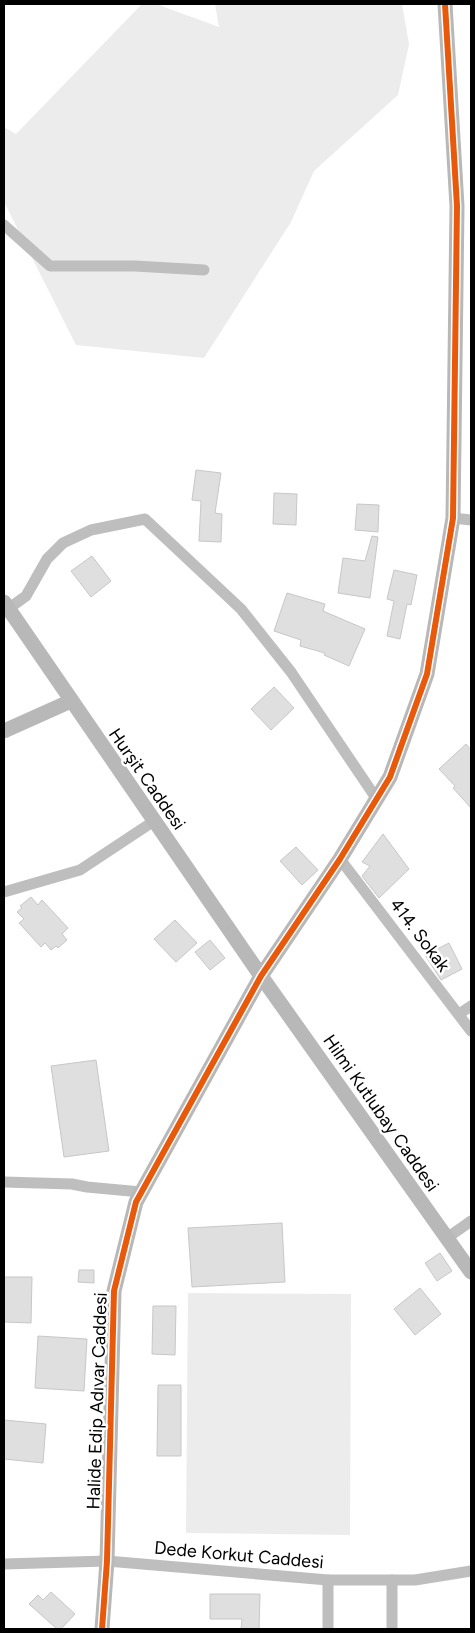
<svg xmlns="http://www.w3.org/2000/svg" width="475" height="1633" font-family="Figtree,sans-serif">
  <style>
    .green { fill: #ececec }
    .building { fill: #dfdfdf; stroke: #c7c7c7 }
    .lines { fill: none; stroke-linecap: round; stroke-linejoin: round }
    .street { stroke: #bebebe; stroke-width: 11 }
    .secondary { stroke: #b8b8b8; stroke-width: 15 }
    .cycleway-casing { stroke: #fff; stroke-width: 9 }
    .cycleway { stroke: #e8590c; stroke-width: 6 }
    .labels { text-anchor: middle; dominant-baseline: central; stroke-width: 5; stroke-linejoin: round; paint-order: stroke }
    .street-label { font-size: 18px; fill: #000; stroke: #fff }
  </style>
  <rect width="100%" height="100%" fill="#fff"/>
  <!-- green -->
  <g class="green">
    <polygon points="142,4 156,4 219,27 215,4 402,4 409,44 398,95 314,171 291,222 204,358 76,345 4,202 4,127 16,134"/>
    <polygon points="188,1293 351,1294 350,1535 186,1533"/>
  </g>
  <!-- building -->
  <g class="building">
    <polygon points="196,470 221,473 215,513 222,514 221,542 199,541 201,501 192,500"/>
    <polygon points="274,493 297,494 296,525 273,524"/>
    <polygon points="357,504 379,505 378,532 355,530"/>
    <polygon points="372,536 378,537 370,598 338,593 343,558 365,561"/>
    <polygon points="92,556 111,581 91,597 71,571"/>
    <polygon points="394,570 417,575 411,605 407,604 400,639 387,636 394,601 387,599"/>
    <polygon points="287,593 325,604 323,611 365,629 349,666 324,655 325,653 300,646 301,640 274,631"/>
    <polygon points="274,687 294,708 271,730 251,709"/>
    <polygon points="466,744 471,750 471,808 453,788 455,786 439,769"/>
    <polygon points="383,834 409,869 379,898 362,876 370,866 362,862"/>
    <polygon points="296,847 318,870 302,885 280,861"/>
    <polygon points="31,897 38,905 42,900 68,928 62,934 67,940 58,948 56,946 51,950 45,943 41,947 19,923 24,919 17,912 22,908 20,906"/>
    <polygon points="175,920 197,943 176,962 154,939"/>
    <polygon points="210,940 225,958 210,970 195,952"/>
    <polygon points="449,943 462,969 441,980 425,955"/>
    <polygon points="96,1060 109,1151 64,1157 51,1066"/>
    <polygon points="282,1223 285,1282 192,1287 188,1228"/>
    <polygon points="440,1253 452,1271 437,1281 425,1263"/>
    <polygon points="79,1270 94,1270 94,1283 78,1282"/>
    <polygon points="4,1277 32,1277 31,1323 4,1322"/>
    <polygon points="420,1288 441,1314 415,1335 394,1309"/>
    <polygon points="153,1306 176,1306 175,1355 152,1354"/>
    <polygon points="38,1336 87,1339 84,1391 35,1388"/>
    <polygon points="158,1385 181,1385 181,1456 157,1456"/>
    <polygon points="4,1420 46,1424 43,1463 4,1459"/>
    <polygon points="51,1592 75,1614 61,1629 57,1629 29,1604 38,1595 43,1600"/>
    <polygon points="210,1594 260,1594 259,1629 241,1629 242,1619 210,1619"/>
  </g>
  <g class="lines">
    <!-- street -->
    <g class="street">
      <polyline points="4,225 50,266 135,266 204,270"/>
      <polyline points="453,518 471,520"/>
      <polyline points="8,609 26,596 47,559 63,543 91,530 145,519 241,609 291,672 376,798"/>
      <polyline points="340,859 471,1031"/>
      <polyline points="4,892 80,870 154,821"/>
      <polyline points="459,1014 471,1006"/>
      <polyline points="4,1182 72,1184 87,1187 141,1192"/>
      <polyline points="447,1238 471,1221"/>
      <polyline points="4,1564 107,1561 328,1580 415,1580 471,1571"/>
      <polyline points="328,1629 328,1580"/>
      <polyline points="392,1629 392,1580"/>
    </g>
    <!-- secondary -->
    <g class="secondary">
      <polyline points="4,602 261,976 471,1272"/>
      <polyline points="4,731 71,701"/>
      <polyline points="102,1629 107,1561 114,1291 136,1202 261,976 340,859 390,777 427,674 453,518 457,206 445,4"/>
    </g>
    <defs>
      <polyline id="cycleway" points="102,1629 107,1561 114,1291 136,1202 261,976 340,859 390,777 427,674 453,518 457,206 445,4"/>
    </defs>
    <!-- cycleway casing -->
    <use href="#cycleway" class="cycleway-casing"/>
    <!-- cycleway -->
    <use href="#cycleway" class="cycleway"/>
  </g>
  <g class="labels">
    <!-- street labels -->
    <g class="street-label">
      <text transform="translate(147 779) rotate(55)">Hurşit Caddesi</text>
      <text transform="translate(420 935) rotate(53)">414. Sokak</text>
      <text transform="translate(381 1113) rotate(55)">Hilmi Kutlubay Caddesi</text>
      <text transform="translate(97 1401) rotate(-88)">Halide Edip Adıvar Caddesi</text>
      <text transform="translate(239 1555) rotate(5)">Dede Korkut Caddesi</text>
    </g>
  </g>
  <!-- border -->
  <rect width="475" height="1633" fill="none" stroke="#000000" stroke-width="10"/>
</svg>
